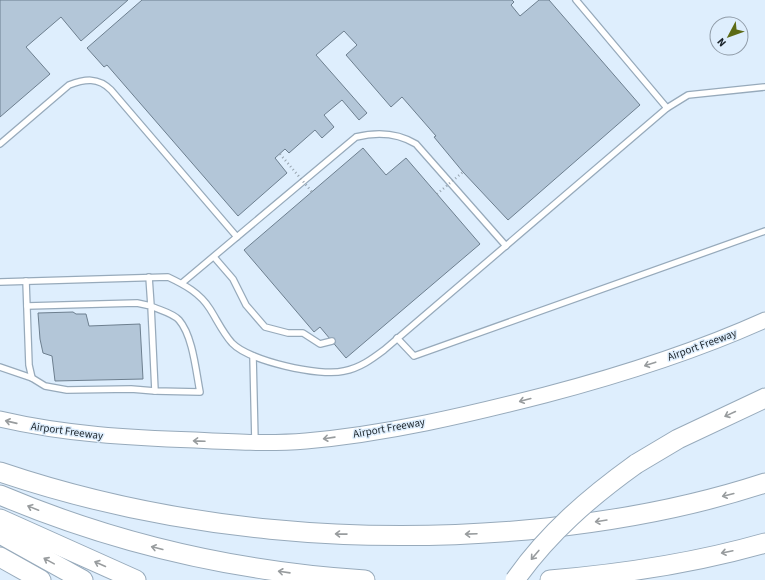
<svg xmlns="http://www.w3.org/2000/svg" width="765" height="580" font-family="'Source Sans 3',sans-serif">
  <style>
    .building { fill: #b3c6d8; stroke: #6d7f8f }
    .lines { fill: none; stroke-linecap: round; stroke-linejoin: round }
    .lane-casing { stroke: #97aabb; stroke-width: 8 }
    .secondary-casing { stroke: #97aabb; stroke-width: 17 }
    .highway-casing { stroke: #97aabb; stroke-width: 21 }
    .lane { stroke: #fff; stroke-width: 5.5 }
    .secondary { stroke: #fff; stroke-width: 15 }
    .highway { stroke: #fff; stroke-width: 19 }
    .highway-bridge-casing { stroke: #97aabb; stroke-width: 21; stroke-linecap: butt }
    .path-bridge { stroke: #97a4af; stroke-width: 2.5; stroke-dasharray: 1 3; stroke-linecap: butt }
    .highway-bridge { stroke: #fff; stroke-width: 19 }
    .oneway { stroke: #989c9e }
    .labels { text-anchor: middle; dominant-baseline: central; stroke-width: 3; stroke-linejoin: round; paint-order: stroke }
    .street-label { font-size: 11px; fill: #1a2228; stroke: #deeefd }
  </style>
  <rect width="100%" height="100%" fill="#deeefd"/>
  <!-- building -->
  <g class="building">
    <polygon points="0,0 128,0 81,41 61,17 26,47 50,74 0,117"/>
    <polygon points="142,0 512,0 514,2 511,5 520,16 539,0 549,0 640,105 508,220 463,172 434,137 436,136 402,97 391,107 346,55 357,45 344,31 316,55 367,113 359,120 342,100 324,115 334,127 322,138 315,130 289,153 285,149 275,158 287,173 238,216 107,65 104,67 87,48"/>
    <polygon points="363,148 386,175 406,158 480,244 346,358 320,327 314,332 244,250"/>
    <polygon points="73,312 76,314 86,314 89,326 140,324 143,379 55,381 52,356 43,353 40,339 38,313"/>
  </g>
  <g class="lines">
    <defs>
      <g id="lane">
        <polyline points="667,108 688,95 765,87"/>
        <path d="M0,144L69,85C85,79 98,77 111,90L237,237"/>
        <polyline points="214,257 233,279 246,305 265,327 288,333 303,333 320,344 332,341"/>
        <polyline points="26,281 29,365 32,378 45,386 67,390 131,389 155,391"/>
        <path d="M0,282L168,277C185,285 200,293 210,309C217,320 223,333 232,343C249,361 320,377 344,371C360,368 372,359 384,350L667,108L576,0"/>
        <path d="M182,283L356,137C376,132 398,133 416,144L506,246"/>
        <path d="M27,306L137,303L151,306L155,391L200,392C196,372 193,336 179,320C173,313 159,310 151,306L149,277"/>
        <polyline points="397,338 414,356 765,231"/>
        <polyline points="253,356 255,442"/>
        <polyline points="0,367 32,378"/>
      </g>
      <path id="secondary" d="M0,419C64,434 130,438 195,440C232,442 269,444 306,441C386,434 467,415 545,395C621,375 694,352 765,320"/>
      <g id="highway">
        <polyline points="636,464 678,439 765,398"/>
        <path d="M0,472C175,531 364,547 547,528C621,520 695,506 765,483"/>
        <path d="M0,495C116,544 239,572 365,580"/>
        <polyline points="0,519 136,580"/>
        <polyline points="0,534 83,580"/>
        <polyline points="0,557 41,580"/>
        <path d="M550,580C622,574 695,563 765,543"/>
      </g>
    </defs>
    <!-- lane casing -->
    <use href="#lane" class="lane-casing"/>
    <!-- secondary casing -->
    <use href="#secondary" class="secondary-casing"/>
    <!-- highway casing -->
    <use href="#highway" class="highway-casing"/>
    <!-- lane -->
    <use href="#lane" class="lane"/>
    <!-- secondary -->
    <use href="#secondary" class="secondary"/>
    <!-- highway -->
    <use href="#highway" class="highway"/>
    <defs>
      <path id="highway-bridge" d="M515,580C548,533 590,497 636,464"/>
    </defs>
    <!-- highway-bridge casing -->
    <use href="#highway-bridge" class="highway-bridge-casing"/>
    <!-- path-bridge -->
    <g class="path-bridge">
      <polyline points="280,154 312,192"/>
      <polyline points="437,194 463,172"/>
    </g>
    <!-- highway-bridge -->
    <use href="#highway-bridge" class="highway-bridge"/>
  </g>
  <!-- one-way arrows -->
  <defs><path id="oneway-shaft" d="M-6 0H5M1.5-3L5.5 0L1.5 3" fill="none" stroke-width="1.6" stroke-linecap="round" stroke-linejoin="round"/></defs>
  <g class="oneway">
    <use href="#oneway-shaft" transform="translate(650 364) rotate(162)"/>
    <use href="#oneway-shaft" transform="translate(525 400) rotate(165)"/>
    <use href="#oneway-shaft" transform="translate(730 414) rotate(155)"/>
    <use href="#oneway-shaft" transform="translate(11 422) rotate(-167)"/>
    <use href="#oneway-shaft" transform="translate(329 438) rotate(172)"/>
    <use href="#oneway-shaft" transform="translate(199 441) rotate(-178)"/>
    <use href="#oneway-shaft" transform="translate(728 495) rotate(166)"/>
    <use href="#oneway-shaft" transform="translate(33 508) rotate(-158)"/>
    <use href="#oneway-shaft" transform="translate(601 521) rotate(171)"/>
    <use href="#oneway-shaft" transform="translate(341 534) rotate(-179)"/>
    <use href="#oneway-shaft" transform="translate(471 534) rotate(178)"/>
    <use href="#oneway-shaft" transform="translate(157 548) rotate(-166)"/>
    <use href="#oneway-shaft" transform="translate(727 552) rotate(168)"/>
    <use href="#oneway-shaft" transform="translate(535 555) rotate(130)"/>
    <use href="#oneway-shaft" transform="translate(49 561) rotate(-151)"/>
    <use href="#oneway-shaft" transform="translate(100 564) rotate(-156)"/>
    <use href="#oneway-shaft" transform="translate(284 572) rotate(-172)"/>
  </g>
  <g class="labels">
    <!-- street labels -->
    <g class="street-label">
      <text transform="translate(702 345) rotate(-20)">Airport Freeway</text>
      <text transform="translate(389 428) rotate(-10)">Airport Freeway</text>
      <text transform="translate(67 431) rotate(8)">Airport Freeway</text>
    </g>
  </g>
  <!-- north arrow -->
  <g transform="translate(729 36) rotate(229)"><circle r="19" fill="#deeefd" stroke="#909ca8"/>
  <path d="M0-3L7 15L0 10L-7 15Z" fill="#5d6b15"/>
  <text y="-6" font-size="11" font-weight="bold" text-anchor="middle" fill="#1a2228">N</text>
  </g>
</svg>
